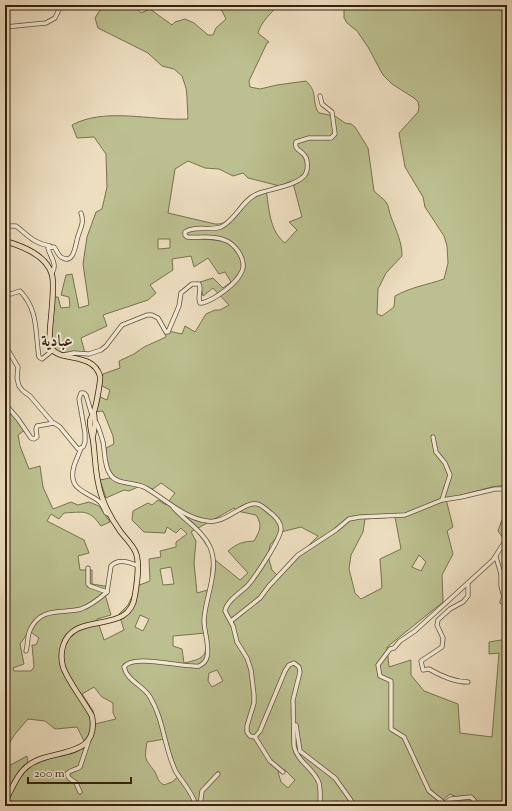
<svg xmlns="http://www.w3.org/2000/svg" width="512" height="811" font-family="'Sorts Mill Goudy',Amiri,serif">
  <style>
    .green { fill: #bcc090; stroke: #78724e; fill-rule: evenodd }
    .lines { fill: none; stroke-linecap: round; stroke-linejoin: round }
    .minor-casing { stroke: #625239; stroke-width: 5 }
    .major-casing { stroke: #33230c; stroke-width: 6 }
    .minor { stroke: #f3ead6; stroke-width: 3.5 }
    .major { stroke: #eddec0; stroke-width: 4.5 }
    .labels { text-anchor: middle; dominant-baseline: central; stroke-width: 4; stroke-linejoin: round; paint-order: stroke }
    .quarter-label { font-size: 16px; font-weight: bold; fill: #33230c; stroke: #f3ead6 }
  </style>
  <rect width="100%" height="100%" fill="#eddec0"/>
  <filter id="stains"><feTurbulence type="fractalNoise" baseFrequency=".005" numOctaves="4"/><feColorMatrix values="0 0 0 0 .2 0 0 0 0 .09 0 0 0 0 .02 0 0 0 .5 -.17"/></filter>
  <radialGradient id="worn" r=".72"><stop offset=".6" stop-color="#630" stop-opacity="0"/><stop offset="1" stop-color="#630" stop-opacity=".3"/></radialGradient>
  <!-- green -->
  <g class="green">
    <path d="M103,5H134L141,13L150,9L172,25L175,22L185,19L194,23L208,35H213L216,28L226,19L219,5H279C271,13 261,22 258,33L269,42L267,43L249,81L250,87L260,89L277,85L306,81C319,93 311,102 319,113L335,116L345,123L351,124L355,127L368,148L374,191C378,195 383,198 386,202C389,206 389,212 391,217C396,230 402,242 402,256L386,273L378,289L377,314L382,316L394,307L395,296C411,287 427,285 444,279L448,263L447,246L444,236L425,207L423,197L405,167L399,133L418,112L419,107L418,102L414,98L392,84L383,75L368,47L357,31L347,23L344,18V5H507V458L503,459L506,485L492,487L446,499L453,527L447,531L453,554L442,575L443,602L387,647L389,667L411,660V675L424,691L458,704L460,733L492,737L499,653L489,654V642L507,639V806H458L462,799L450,794L436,806H340L338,801L321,802L312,806H5V768L27,756L28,763L70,749L85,743L77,727L55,729L45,721L28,719L15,734L5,750V404L26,429L18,435L20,446L29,469L40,466L43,487L53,509L71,502L78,505L89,502L99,506L110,522L101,526C89,509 84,512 64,513L59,519L51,514L47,521L84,540L89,553L78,556L80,570H92V584L110,587L104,591L111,615L97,619L104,640L124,630L119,614L128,605L137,586L150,581L149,559L161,557L160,551L176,547V542L187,534L181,528L176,533L167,527L165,533L144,532L132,520L133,511L148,503L152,505L158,500L166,505L175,493L161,483L153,489L140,486L129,491L124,490L106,498L100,480L110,478L106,462V448L114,444L113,436L103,411L94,412L96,395L107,400L110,390L100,385L103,374L120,368L119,361L134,354L144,347L166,337L164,330L182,334L185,326L195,332L206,314L215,310H220L229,305L213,288L203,296L200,282L213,278L223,288L231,282L225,272L219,274L208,258L194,267L191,256L172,259L173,270L150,285L156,293L148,300L103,315L107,326L81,338L85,353L58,352L51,347V297H58L61,308L70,307L69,297L61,295L66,275L72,274L79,308L89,305L83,264L87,237L96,212L102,209L107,187L106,154L94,137L77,138L72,125C105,107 151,121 188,119L187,97L186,88L182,76L174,69L162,66L148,53L98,28L95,18ZM188,161L205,168L219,169L233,176L243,173L248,178L280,186L293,183L302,217L289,222L297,230L285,243C269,231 269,207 266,189C260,193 253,196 247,201C237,210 231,225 215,224L168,213L175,169ZM158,239H170V248L158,249ZM234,508L237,511L256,515C263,526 260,530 254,541C242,542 238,543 228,551L248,573L240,580L214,559L211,568V589L197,593L194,563L196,541L191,532ZM395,517L401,549L380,559L382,588L361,599L355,593L349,569L351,555L363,532L365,519ZM301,527L318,536L278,576L272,570L268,556L270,545L281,532ZM419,555L426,562L421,571L412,567ZM171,567L174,584L163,585L160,569ZM140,615L149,619L143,631L135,627ZM31,632L39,638L36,645H32L34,667L31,671H14L13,668L24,664L20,644L27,634ZM206,633C206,655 208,658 184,663L182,649L173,646V636ZM217,670L223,681L212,687L208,681L209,673ZM94,687L102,697L113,703V713L116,719L95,724L93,711L82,694ZM165,739L172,762L179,776L172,782L164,785C158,782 158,778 155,772C145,758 144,761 147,742ZM285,770L295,780L288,788L281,782L278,772Z"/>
    <polygon points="507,511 507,538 505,541 498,531 501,522"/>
  </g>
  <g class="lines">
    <defs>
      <g id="minor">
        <polyline points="5,27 46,23 55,18 61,5"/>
        <path d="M5,226H16C29,236 33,243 50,246"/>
        <path d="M52,273C58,264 50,257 48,248L54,247C56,249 58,255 61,257C73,265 75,248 77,240C79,230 85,224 81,213"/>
        <path d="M5,291L11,294L20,291C39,310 35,334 39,357L42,359L53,350"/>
        <polyline points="5,345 18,367 17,378 19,386 23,391 30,396 53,423"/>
        <path d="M64,355L74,353L89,354L101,350L106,346L122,325L147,315H152L158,318L166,332H168L179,306L181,293L192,284H199C202,290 197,296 200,303H202C214,300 237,284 242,271C245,264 242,257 238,251C235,247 231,243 227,241C215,235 200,238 187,237L185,235V232C195,225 210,231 221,227C236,220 242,200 257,194C269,189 301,185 306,173C308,169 308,160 305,156C302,150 294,151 296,142L309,138H331L335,134L332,112L322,104L320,96"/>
        <polyline points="5,404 18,419 31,438 34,439 37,437 36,429 37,426 54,423 60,427 78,449 83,447 85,442 85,433 79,399 81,393 84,393 86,395 92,415"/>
        <path d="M96,422C99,428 101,435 103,442C105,452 104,466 110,474C117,486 135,481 146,488C165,499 184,518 207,521C227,525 245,498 260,505C264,507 268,511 272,514C276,518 281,522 281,529C280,540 257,574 249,584C242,592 227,600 225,611L233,626L237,642L247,658L251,670L254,695V703L247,726V732L250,736L255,737L260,731L285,671L289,665L294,663L299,667L300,672L293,700L294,746C297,762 314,768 319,783C321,791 320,798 320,806"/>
        <polyline points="433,437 436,452 445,463 450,475 442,500"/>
        <path d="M81,448C79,454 76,460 74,466C67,491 87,491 100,502C103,505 104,509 106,513L110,515"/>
        <path d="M173,507C185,521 202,530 210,547C220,569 205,598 204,620C204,632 210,646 207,657C206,662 203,664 199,666C183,668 133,653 124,667C127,681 143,685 150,697C164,720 164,748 176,772C183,783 193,793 196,806"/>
        <polyline points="496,557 501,574 501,586 504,597 502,602"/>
        <path d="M88,568V584L90,586L107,592L111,566C118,558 129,562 138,566"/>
        <polyline points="231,621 260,598 269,586 298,555 336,530 349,519 360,517 405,515 442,500 461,497 495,489 507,489"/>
        <path d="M26,651C28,645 27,637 30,630C41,606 62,614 81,609C90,606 100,598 107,592"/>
        <path d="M468,682C454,682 441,676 429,669L423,670L421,661L442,647L443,638L437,625L438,620L450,609L463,602L468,596V583"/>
        <polyline points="296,725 300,751 335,778 355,806"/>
        <polyline points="255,737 270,761 283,772"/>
        <path d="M80,792L76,783L69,778L67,774C70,770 76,770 80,767L89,740"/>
        <polyline points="444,803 429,791 404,737 391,729 391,681 380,676 378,665 390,649 394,648 400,641 415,631 493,560 507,538"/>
        <polyline points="200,806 202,791 218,774"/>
        <polyline points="440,806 451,799 471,797 479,806"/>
      </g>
      <g id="major">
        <path d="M5,241C22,246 47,255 52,275C55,286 51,315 50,329C50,335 48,344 52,349C61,362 93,352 100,376C101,379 96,407 94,411C93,415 90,418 90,422C90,428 92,434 93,440C95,454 95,468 98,482C101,499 110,517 120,531C125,538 133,545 136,553C140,565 137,583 135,595C130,637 74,609 63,646C61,653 61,660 63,667C69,683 84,701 92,716C100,760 51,748 29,765C17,773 12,790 5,801"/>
        <polyline points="93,436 95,425 94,413"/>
      </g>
    </defs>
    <!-- minor casing -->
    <use href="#minor" class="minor-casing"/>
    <!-- major casing -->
    <use href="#major" class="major-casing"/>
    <!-- minor -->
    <use href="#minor" class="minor"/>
    <!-- major -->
    <use href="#major" class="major"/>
  </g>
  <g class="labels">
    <!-- quarter labels -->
    <g class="quarter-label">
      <text x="57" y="342">عبادية</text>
    </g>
  </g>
  <!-- margin -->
  <rect width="512" height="811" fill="none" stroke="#eddec0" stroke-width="20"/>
  <rect x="6" y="6" width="500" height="799" fill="none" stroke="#33230c" stroke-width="2"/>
  <rect x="10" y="10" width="492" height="791" fill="none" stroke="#33230c"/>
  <!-- scale -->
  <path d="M28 777v6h103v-6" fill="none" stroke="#33230c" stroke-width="2"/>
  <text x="34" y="777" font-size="12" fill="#33230c" stroke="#f3ead6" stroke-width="3" paint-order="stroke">200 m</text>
  <rect width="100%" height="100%" filter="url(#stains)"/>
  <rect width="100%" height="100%" fill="url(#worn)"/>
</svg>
